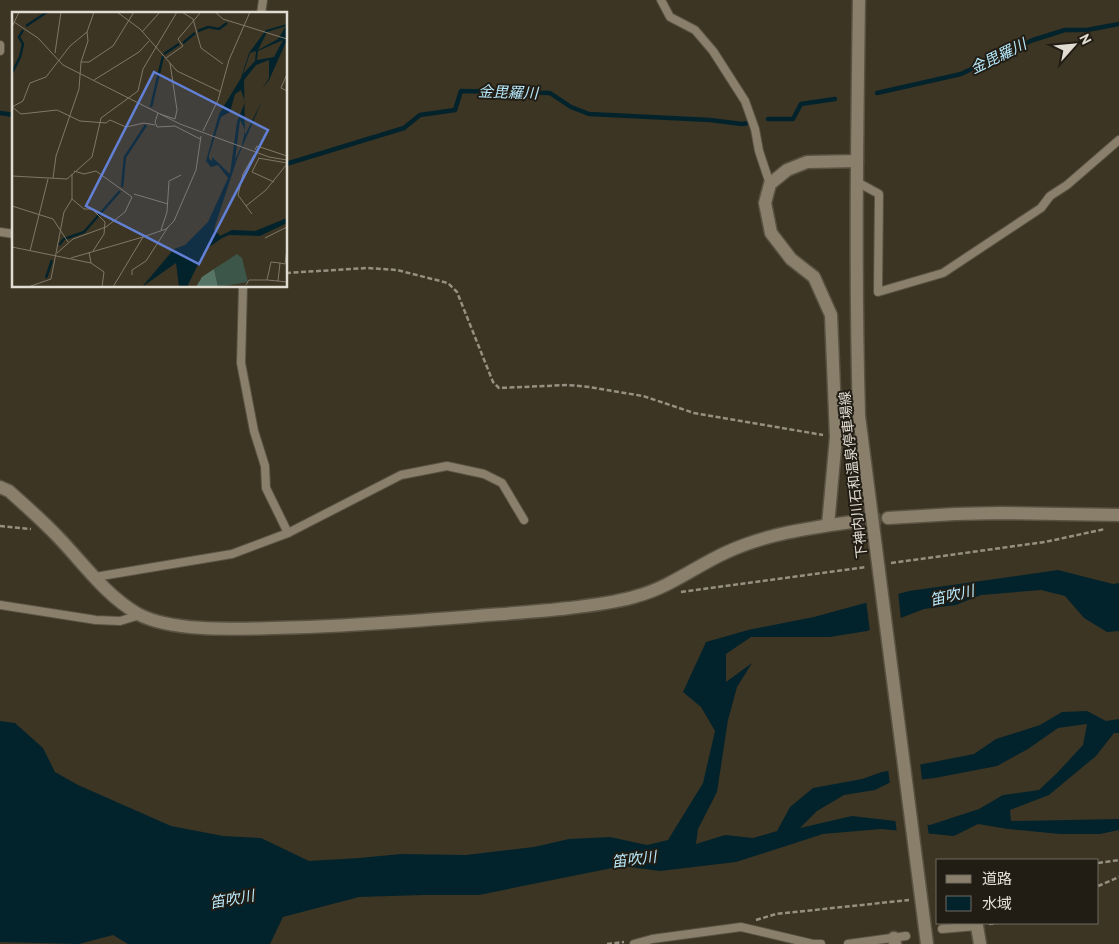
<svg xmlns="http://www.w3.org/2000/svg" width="1119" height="944" font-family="'PT Sans','Noto Sans JP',sans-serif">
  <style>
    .water { fill: #03232c; fill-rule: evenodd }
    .pier { fill: #3d3523 }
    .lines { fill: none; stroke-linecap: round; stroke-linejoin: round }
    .stream { stroke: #03232c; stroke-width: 4.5 }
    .street-tunnel { stroke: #564e3d; stroke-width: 12; stroke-dasharray: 12 6; stroke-linecap: butt }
    .lane-casing { stroke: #595243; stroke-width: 10 }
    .street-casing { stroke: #595243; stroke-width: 15 }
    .secondary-casing { stroke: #595243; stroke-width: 15 }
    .path { stroke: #969082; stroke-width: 2.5; stroke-dasharray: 5 2.5; stroke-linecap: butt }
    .lane { stroke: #897f6b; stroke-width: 8 }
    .street { stroke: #897f6b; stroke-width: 12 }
    .secondary { stroke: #897f6b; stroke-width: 12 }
    .labels { text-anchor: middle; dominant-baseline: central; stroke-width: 4; stroke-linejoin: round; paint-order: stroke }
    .street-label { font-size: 14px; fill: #e2ddd2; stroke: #211d15 }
    .water-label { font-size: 15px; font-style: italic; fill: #b7e9fb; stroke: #211d15 }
    .inset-river { fill: none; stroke: #03232c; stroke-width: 2.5 }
    .inset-road { fill: none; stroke: #7f7869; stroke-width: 1 }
    .view { fill: #6280d6; fill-opacity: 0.15; stroke: #6280d6; stroke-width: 2.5 }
    .inset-edge { fill: none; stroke: #e2ddd2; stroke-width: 2.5 }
  </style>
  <rect width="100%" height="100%" fill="#3d3523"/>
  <!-- water -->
  <path class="water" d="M1058,570L1113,584L1119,583V631L1107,632L1084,618L1065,596L1041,590L981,595L956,605L924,609L867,631L830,637H751L726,654V682L752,663L737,687L728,720L717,792L698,829L696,844L725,835L753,838L777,831L790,807L813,788L862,779L882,772L974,754L996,739L1040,725L1062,712L1087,711L1106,721L1119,719V733H1114L1096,756L1049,795L1010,810L1011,821L1119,819V830L1100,834H1060L1008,829L978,824L954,836L881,829L823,834L736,862L660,871L622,866L479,895H424L359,897L283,917L270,944H128L113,935L79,944L0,942V721L15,723L43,748L55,772L78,785L171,826L223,836L261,838L309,861L359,858L401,854L466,855L534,847L569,839L610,837L647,845L668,840L703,783L715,731L701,707L683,692L706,642L748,630L814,617L909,591ZM1087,724L1083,745L1057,773L1039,790L1003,795L979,809L930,825L852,816L800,828L817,811L844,795L875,790L889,783L935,778L997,766L1028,749L1058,728Z"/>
  <!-- pier -->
  <g class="pier">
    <polygon points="898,591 901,620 870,632 866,600"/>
    <polygon points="920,762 922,781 890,785 888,768"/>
    <polygon points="895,818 927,822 929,836 897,833"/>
  </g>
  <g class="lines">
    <!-- stream -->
    <g class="stream">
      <polyline points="877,93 961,74 1033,40 1065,30 1087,30 1119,24"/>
      <polyline points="0,113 14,115"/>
      <polyline points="768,119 793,119 801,104 835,99"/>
      <polyline points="286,164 404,128 420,115 455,110 461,91 550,93 571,107 589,114 710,120 742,124 748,123"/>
    </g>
    <!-- street-tunnel -->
    <polyline class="street-tunnel" points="851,522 888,518"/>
    <defs>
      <g id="lane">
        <polyline points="661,0 670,17 695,30 713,51 745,101 755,129 759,151 770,184"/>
        <polyline points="261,14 263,0"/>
        <polyline points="0,45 0,51"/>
        <polyline points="857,182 879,194 878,292 943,273 1041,208 1050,196 1067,185 1119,140"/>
        <polyline points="0,232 14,234"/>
        <polyline points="243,286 241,363 254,431 265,466 266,488 288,533"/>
        <polyline points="95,577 232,554 288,533 401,475 447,466 484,474 502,483 524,520"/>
        <polyline points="0,605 96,620 120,621 140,615"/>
        <polyline points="942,929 977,926"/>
        <polyline points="634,944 652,939 741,927 813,944 821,944"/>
        <polyline points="848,944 906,936"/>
      </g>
      <g id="street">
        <path d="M0,487L9,491C26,506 43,521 59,538C84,564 106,596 138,614C172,632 235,629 273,628C337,627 401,622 465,617C500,614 535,612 569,608C592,605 615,603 637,596C670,587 696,566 727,552C766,534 809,528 851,522"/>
        <polyline points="888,518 955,514 1001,513 1119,515"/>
        <polyline points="977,926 980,944"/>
        <polyline points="894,938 895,944"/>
      </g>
      <g id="secondary">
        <path d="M859,0C857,139 855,277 859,416L927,944"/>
        <polyline points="828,525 836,437 831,315 814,277 791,259 771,233 765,203 770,184 787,170 807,162 857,161"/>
      </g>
    </defs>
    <!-- lane casing -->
    <use href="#lane" class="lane-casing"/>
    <!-- street casing -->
    <use href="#street" class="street-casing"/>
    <!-- secondary casing -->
    <use href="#secondary" class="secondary-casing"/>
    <!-- path -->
    <g class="path">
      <polyline points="286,273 367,268 397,270 448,283 457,292 493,382 499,388 568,385 589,387 643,396 694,413 823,435"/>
      <polyline points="0,526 31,529"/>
      <polyline points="891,563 1045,542 1105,529"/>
      <polyline points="681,592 866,567"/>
      <polyline points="1098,863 1119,860"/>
      <polyline points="1098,886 1119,877"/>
      <polyline points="756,920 776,914 909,900"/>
      <polyline points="989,924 998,923"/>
      <polyline points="607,944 624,942"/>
    </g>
    <!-- lane -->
    <use href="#lane" class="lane"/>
    <!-- street -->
    <use href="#street" class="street"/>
    <!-- secondary -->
    <use href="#secondary" class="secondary"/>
  </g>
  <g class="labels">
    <!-- street labels -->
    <g class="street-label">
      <text transform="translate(853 475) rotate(-96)">下神内川石和温泉停車場線</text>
    </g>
    <!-- water labels -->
    <g class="water-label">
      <text transform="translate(998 56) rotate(-26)">金毘羅川</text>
      <text transform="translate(508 92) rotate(2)">金毘羅川</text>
      <text transform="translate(952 595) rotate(-13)">笛吹川</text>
      <text transform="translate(634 859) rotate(-7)">笛吹川</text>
      <text transform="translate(232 899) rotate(-10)">笛吹川</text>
    </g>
  </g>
  <!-- overview -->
  <g transform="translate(12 12)">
    <rect width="275" height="275" fill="#3d3523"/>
    <path d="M225,242L230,246L236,270L206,275L202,257Z" fill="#3c564a"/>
    <path d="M202,257L206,275H184L190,265Z" fill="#577567"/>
    <path d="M275,12V28L257,68L250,77L257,66V48L244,53L232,68L233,123L250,89L225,147L202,217L208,224L220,218L243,219L275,206V211L248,224L217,223L210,226L193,238L175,275H167L164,251L130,275L162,237L173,233L196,210L216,166L206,153L199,155L194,149L207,102L229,66L237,41L254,18ZM274,14L266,27L246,38L255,20ZM271,28L262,45L245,48L246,39ZM244,39L243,49L231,62L238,41ZM229,78L233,90L225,110L218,162L200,145V149L197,147V143L209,105L218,100L223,82ZM228,108L233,118L230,133L223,148Z" fill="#03232c" fill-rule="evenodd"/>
    <path class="inset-river" d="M14,14L35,0M186,19L196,15L207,17L215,11M171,31L183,21M152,42L167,32M0,61L8,45L11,32L7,25L11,18M139,95L151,44M110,175L113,145L134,113M47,233L52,227L72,220L108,179M34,266L40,248"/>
    <path class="inset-road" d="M105,0L128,17L165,59L209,80M170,0L181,7L189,36L211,52M203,0L211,7L275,27M2,10L26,26L51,53L168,112L257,145L275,148M0,15L7,0M130,20L148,0M43,41L49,0M154,46L171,34L166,27L189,0M69,50L76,29L75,20M275,62L269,76L275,79M82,68L127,40L137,29M0,95L9,102L45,98L68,109L94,111L98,108L114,115L132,111L143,113M0,95L11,89L18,71L34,65L58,34L75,20L82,0M146,101L143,110L145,115L163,114L188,127M148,102L163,107L165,98L158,51M191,119L206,88L217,48L238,0M243,138L245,134L275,144M246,146L275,151M247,146L240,160L262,170M0,164L55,167L80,145L89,106L126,79L131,57L165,0M41,166L44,144L67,77L69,50H77L101,34L122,0M122,182L156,192M60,187L72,197H80L93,210L92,222L81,239M0,194L41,207L56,230M234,194L254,178L275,152M240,202L226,183L231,162L242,143M149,218L155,200L157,169L169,163M253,226L275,215M0,235L79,251M18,239L36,167M77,240L79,251L92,260L90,275M45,241L61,227L94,215L113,200L120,185L84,159L72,162L62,159M59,246L131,225M268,251L273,252L275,237M120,263V258L134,249L156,215M266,269L268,251L259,250L255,268L266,269L275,270M234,273L237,268H255M16,275L39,267L52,200L60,187V162M101,275L131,225L154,217L162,209L184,158L189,124"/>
    <path class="view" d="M142,60L256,118L187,252L74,194Z"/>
    <rect width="275" height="275" class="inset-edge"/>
  </g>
  <!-- legend -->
  <rect x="936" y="859" width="162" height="65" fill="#211d15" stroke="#6e6a61"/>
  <rect x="946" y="875" width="25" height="8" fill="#897f6b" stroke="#6e6a61"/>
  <text x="982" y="884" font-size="15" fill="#e2ddd2">道路</text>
  <rect x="946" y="896" width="25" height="15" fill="#03232c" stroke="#6e6a61"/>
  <text x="982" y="909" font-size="15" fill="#e2ddd2">水域</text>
  <!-- north arrow -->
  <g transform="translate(1074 45) rotate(63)" stroke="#211d15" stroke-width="4" paint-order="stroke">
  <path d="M0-4L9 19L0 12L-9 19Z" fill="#e2ddd2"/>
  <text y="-8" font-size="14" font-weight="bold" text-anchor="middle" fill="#e2ddd2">N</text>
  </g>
</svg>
